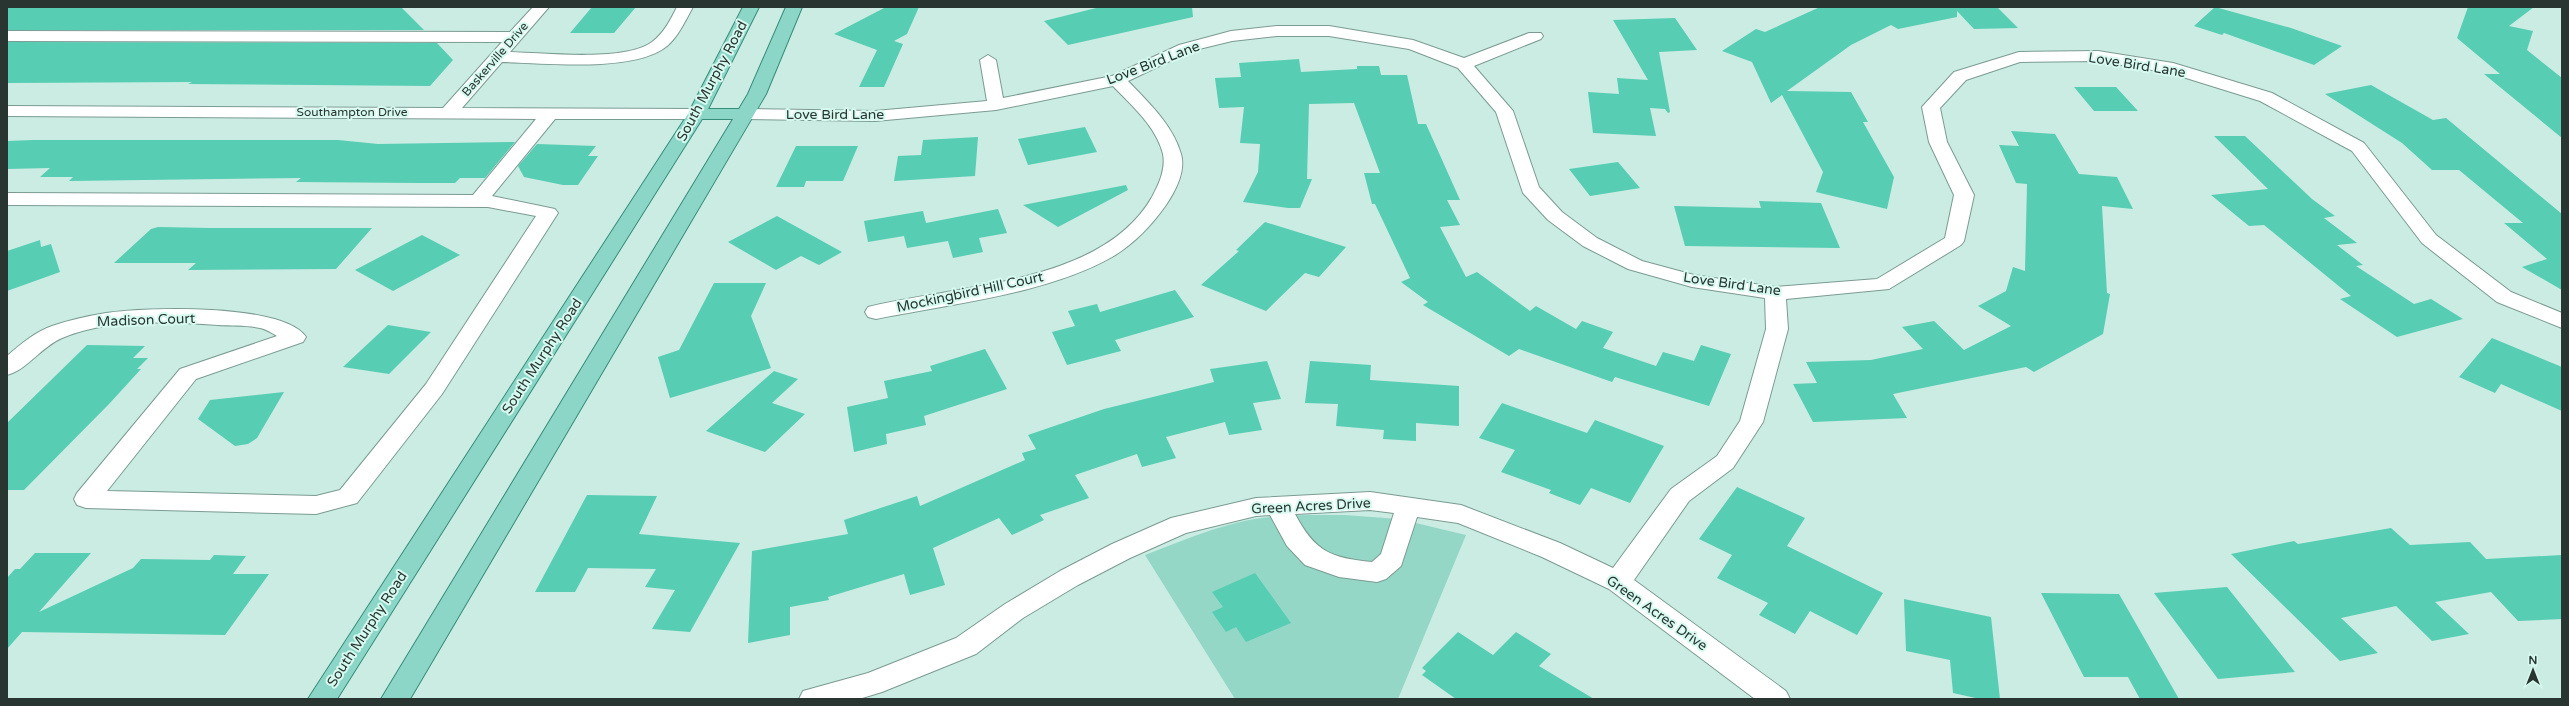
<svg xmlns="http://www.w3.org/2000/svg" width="2569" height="706" font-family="'Varela Round',sans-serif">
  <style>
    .green { fill: #94d7c6 }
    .building { fill: #57cdb3 }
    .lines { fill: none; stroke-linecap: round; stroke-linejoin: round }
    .minor-casing { stroke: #7b9b92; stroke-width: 2 }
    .major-casing { stroke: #388c7a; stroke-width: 2 }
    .minor { fill: #fff; fill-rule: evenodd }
    .major { fill: #8cd6c7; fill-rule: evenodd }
    .labels { text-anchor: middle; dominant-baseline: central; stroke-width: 4; stroke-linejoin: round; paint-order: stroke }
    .far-street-label { font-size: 12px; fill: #283531; stroke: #d7faf0 }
    .street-label { font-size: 14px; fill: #283531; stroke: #d7faf0 }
  </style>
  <rect width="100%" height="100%" fill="#caece3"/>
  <!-- green -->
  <path class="green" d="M1344,515L1399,519L1466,535L1398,699H1235L1145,555C1176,543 1207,530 1240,522C1274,514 1310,515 1344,515Z"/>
  <!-- building -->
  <g class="building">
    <polygon points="7,7 401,7 424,30 7,30"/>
    <polygon points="592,7 636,7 614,33 570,33"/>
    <polygon points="886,7 919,7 907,34 894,41 903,44 884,87 859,87 877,50 834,34"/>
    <polygon points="1100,7 1192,7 1193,17 1068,45 1044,21"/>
    <polygon points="1820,7 1997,7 2018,28 1974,29 1957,11 1957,17 1898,29 1891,25 1851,45 1787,91 1851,92 1868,122 1863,122 1894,177 1887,209 1816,192 1823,172 1782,95 1771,103 1752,62 1722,51 1756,29 1765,32"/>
    <polygon points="2215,7 2291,28 2342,46 2314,65 2224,33 2222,35 2194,26"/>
    <polygon points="2468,7 2534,7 2509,26 2533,31 2527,50 2562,78 2562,138 2484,74 2500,74 2457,38"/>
    <polygon points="1675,18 1697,50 1659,52 1670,112 1668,113 1665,109 1650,108 1656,136 1593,133 1588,92 1619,94 1617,78 1648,80 1613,20"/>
    <polygon points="7,42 437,43 453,60 430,86 188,84 192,82 7,83"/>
    <polygon points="1299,59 1301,72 1357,69 1357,66 1379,66 1381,75 1407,75 1418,124 1426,124 1460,200 1447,200 1460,225 1440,227 1466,277 1477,272 1530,311 1536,306 1576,329 1582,321 1613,332 1603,348 1656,366 1663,352 1694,361 1701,345 1731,354 1709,406 1615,377 1612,382 1519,349 1509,356 1423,305 1428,302 1401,282 1410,278 1375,204 1372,204 1364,173 1380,173 1354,103 1309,104 1307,179 1312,179 1300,208 1288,208 1243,202 1258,172 1260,144 1240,143 1244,107 1219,108 1215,78 1241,77 1239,63"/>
    <polygon points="2371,85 2433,120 2446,118 2562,214 2562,290 2522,267 2547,259 2504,223 2523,223 2459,170 2432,170 2402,143 2325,94"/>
    <polygon points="2074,87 2116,87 2138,111 2094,111"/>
    <polygon points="1085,127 1097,152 1028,165 1018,139"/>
    <polygon points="2011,131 2055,134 2079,174 2117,177 2133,209 2102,206 2107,293 2110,294 2103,334 2034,372 2026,367 1893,394 1907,418 1813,422 1793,384 1817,383 1806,362 1871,360 1923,349 1902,327 1934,321 1964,350 2011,326 1978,306 2006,291 2013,267 2025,271 2027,184 2016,183 1999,145 2019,146"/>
    <polygon points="2214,136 2245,136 2312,199 2335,216 2324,218 2357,243 2337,245 2363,265 2356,266 2414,304 2431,299 2463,319 2397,337 2340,299 2351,296 2264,225 2249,226 2211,195 2268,189"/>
    <polygon points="978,137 975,176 894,181 898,156 921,155 923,140"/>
    <polygon points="33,140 338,140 378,144 515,142 485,178 460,178 455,183 420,183 296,182 301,178 69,181 73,177 40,177 50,168 7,169 7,141"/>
    <polygon points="537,144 596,146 588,156 598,156 578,185 563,185 524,177 518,166"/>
    <polygon points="796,146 858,146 843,181 806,181 804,187 776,187"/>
    <polygon points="1618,162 1640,188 1590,196 1569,169"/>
    <polygon points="1126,185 1128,190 1058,227 1023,205"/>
    <polygon points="1759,201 1821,203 1840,248 1685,246 1674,206 1761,208"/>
    <polygon points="998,209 1007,233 979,238 983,252 953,258 948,241 907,248 904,236 868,242 864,221 923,211 926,223"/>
    <polygon points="777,216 842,252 819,265 801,256 776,270 728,242"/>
    <polygon points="1265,222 1346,247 1319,277 1305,273 1266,311 1201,285 1239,251 1236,250"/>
    <polygon points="158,227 210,228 372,228 336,269 188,270 196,263 114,263 151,229"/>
    <polygon points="422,235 460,255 393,291 355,270"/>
    <polygon points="40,240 41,247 51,244 60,272 7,291 7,251"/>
    <polygon points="714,283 766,283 751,316 771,368 670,398 658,357 679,350"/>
    <polygon points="1175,290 1194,317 1115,340 1121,351 1067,365 1052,332 1075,326 1068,311 1097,304 1100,312"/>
    <polygon points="388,325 431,332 389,374 343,367"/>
    <polygon points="2492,338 2562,367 2562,411 2501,384 2495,393 2459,377"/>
    <polygon points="87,345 145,346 133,358 148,358 137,369 141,369 110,403 24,490 7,490 7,423"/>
    <polygon points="985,349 1007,389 924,416 926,425 886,434 887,444 854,452 847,407 888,398 884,381 932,371 930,366"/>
    <polygon points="1267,361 1281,399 1253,403 1262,430 1229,435 1225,422 1166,437 1176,458 1142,467 1137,454 1075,475 1089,498 1040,515 1044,520 1012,535 999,518 933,548 945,585 910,595 904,574 828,597 829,600 790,607 790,635 748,643 752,551 848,534 844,520 917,496 920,506 1025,460 1022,453 1036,449 1028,435 1104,409 1214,382 1210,369"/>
    <polygon points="1310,361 1371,365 1370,380 1459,386 1459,426 1416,423 1416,441 1383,439 1384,430 1336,426 1338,404 1305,403"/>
    <polygon points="774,371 798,379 772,403 805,414 765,452 706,431"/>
    <polygon points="284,392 257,438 248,444 235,446 198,419 210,400"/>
    <polygon points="1502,403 1587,433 1595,420 1664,446 1630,503 1591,488 1580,505 1549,493 1551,490 1501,472 1515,450 1479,438"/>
    <polygon points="1737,487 1805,518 1787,546 1883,593 1857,635 1810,611 1795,634 1759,615 1768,603 1717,578 1732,555 1699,539"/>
    <polygon points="587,495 657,496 639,534 740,543 690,632 652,629 675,590 645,587 656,569 588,568 575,592 535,592"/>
    <polygon points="2391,528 2410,545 2470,542 2486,559 2562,555 2562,619 2518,621 2491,592 2435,602 2469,634 2432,641 2396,606 2341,618 2378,653 2340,661 2231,554 2294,541 2298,544"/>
    <polygon points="35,553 91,553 39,612 133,568 141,559 210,560 214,555 246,556 233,574 269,574 225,635 22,632 7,649 7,578 15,569 20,569"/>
    <polygon points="1255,573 1291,623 1246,642 1236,627 1226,632 1212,612 1223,607 1212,592"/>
    <polygon points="2227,587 2295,672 2218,679 2154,593"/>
    <polygon points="2041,593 2119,594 2179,699 2140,699 2128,677 2084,677"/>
    <polygon points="1904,599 1991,617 2000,699 1980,699 1953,693 1950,660 1906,651"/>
    <polygon points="1458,632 1493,655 1516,632 1551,654 1539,666 1594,699 1456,699 1422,675 1426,671 1422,668"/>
  </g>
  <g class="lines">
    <defs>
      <g id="minor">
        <path d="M533,7H549L510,52C545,53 625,62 652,42C664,33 671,19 677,7H693C685,21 677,40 663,49C628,72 544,63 502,62L462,108L697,109L703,110L706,114L703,118L697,119H555L492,196L555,209L558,213L442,394L357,503L316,514L86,508L77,505L74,499L77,493L180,369L277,336C272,333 266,329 260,328C247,325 232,326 218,325C168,322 109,318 62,338C41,347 27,370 7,375V356C21,344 35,332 52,326C70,320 87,316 106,313C144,307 283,303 306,337L303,342L196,379L107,491L316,496L340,490L426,384L536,216L488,207L7,205V193L473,195L536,119L7,116V106L443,108L502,42L7,41V31L510,32Z"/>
        <path d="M1277,26H1329L1413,40L1464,58L1529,33H1541L1543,36L1541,39L1474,66L1513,111L1539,187L1562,212L1597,238L1642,261L1694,275L1775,287L1877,279L1945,238L1954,195L1929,142L1922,107L1954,72L2019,52L2098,51L2173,63L2272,93L2364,143L2436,235L2511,292L2562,313V328L2497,302L2422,243L2352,151L2260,101L2170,73L2098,61L2020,62L1966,80L1940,108L1947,142L1974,195L1964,241L1961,245L1889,289L1786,299L1788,329L1763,422L1733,468L1689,501L1634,580L1786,691L1790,699H1755L1609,589L1542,557L1458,523L1417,517L1401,566L1386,579L1377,582L1339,577L1305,565L1287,546L1270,515L1256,516L1186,533L1130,558L1078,585L1023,618L976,654L882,692L859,699H799L803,691L868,673L956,638L1005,604L1060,571L1112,544L1171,518L1256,498L1370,492L1461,505L1560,543L1613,568L1671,489L1717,456L1740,421L1766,329L1765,298L1692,287L1628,269L1583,246L1548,220L1523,193L1496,112L1458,68L1409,49L1329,36H1277L1232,41L1191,51L1128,81C1148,102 1173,125 1181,154C1186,171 1176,190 1166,205C1152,225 1134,244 1112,257C1047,294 950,304 876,319L868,317L865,312L868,307C955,285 1102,285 1152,197C1159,184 1166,169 1163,154C1156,126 1132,106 1113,86L996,110L875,121L744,119L738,118L735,114L738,110L744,109L875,111L987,101L980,60L988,55L996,60L1003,98L1112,76L1179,45L1231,31ZM1370,510L1394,513L1381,554L1372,562C1331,558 1315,552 1295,514Z"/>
      </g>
      <polygon id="major" points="743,7 759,7 708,109 739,109 748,94 786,7 802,7 766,94 410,699 381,699 733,119 702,119 337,699 308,699 688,114"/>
    </defs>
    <!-- minor casing -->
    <use href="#minor" class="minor-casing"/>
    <!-- major casing -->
    <use href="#major" class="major-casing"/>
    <!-- minor -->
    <use href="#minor" class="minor"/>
    <!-- major -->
    <use href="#major" class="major"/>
  </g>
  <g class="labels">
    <!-- far-street labels -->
    <g class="far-street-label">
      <text transform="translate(495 59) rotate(-49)">Baskerville Drive</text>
      <text x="352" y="112">Southampton Drive</text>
    </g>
    <!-- street labels -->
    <g class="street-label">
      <text transform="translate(1153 63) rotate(-21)">Love Bird Lane</text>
      <text transform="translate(2137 65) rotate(9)">Love Bird Lane</text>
      <text transform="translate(712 81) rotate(-62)">South Murphy Road</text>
      <text x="835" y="114">Love Bird Lane</text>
      <text transform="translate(1732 284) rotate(8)">Love Bird Lane</text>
      <text transform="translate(970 292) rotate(-12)">Mockingbird Hill Court</text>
      <text transform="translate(146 320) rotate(-2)">Madison Court</text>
      <text transform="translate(542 356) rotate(-57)">South Murphy Road</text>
      <text transform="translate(1311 506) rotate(-3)">Green Acres Drive</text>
      <text transform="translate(1657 613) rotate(35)">Green Acres Drive</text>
      <text transform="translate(367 629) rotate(-57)">South Murphy Road</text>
    </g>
  </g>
  <!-- border -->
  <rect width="2569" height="706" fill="none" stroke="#283531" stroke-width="16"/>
  <!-- north arrow -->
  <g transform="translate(2533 670)" stroke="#d7faf0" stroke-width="3" paint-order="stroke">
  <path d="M0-3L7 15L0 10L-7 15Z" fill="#283531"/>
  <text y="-6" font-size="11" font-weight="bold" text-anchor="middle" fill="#283531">N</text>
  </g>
</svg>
